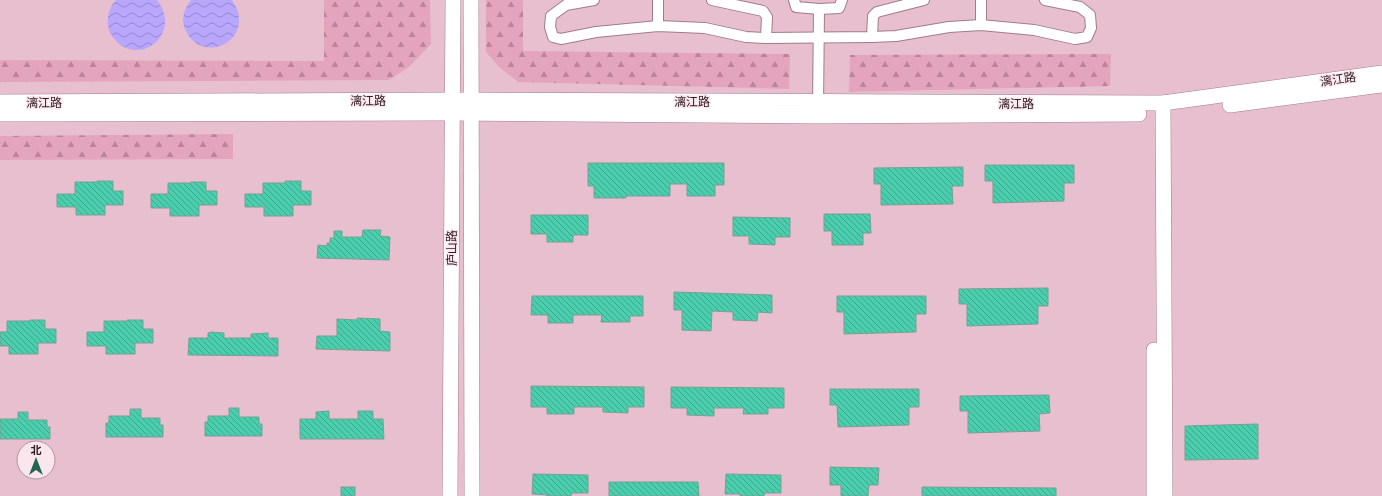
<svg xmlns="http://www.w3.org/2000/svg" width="1382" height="496" font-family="Lora,'Noto Sans SC',serif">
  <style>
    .forest { fill: url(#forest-firs) }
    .water { fill: url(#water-waves) }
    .building { fill: url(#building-back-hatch); stroke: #76a193 }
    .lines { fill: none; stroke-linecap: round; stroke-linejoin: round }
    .street-casing { stroke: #a17b8a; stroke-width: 12 }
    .secondary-casing { stroke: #a17b8a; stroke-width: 16 }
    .street { stroke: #fff; stroke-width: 10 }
    .secondary { stroke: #fff; stroke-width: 15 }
    .labels { text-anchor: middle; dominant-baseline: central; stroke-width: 3; stroke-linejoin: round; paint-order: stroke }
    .street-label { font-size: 12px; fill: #2f2026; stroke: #fce6ee }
  </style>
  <defs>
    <pattern id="forest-firs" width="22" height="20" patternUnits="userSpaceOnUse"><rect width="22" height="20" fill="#e5a4be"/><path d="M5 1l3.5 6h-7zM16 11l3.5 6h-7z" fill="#ba859a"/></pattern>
    <pattern id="water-waves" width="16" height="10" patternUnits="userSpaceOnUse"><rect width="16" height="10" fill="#b9a6fd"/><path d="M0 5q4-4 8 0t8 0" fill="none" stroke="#9787cd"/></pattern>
    <pattern id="building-back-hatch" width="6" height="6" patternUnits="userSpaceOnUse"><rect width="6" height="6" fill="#4bceae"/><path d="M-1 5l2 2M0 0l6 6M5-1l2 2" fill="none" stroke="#3fa78d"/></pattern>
  </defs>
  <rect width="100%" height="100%" fill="#e8bfcf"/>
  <!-- forest -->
  <g class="forest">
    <polygon points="324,0 430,0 431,44 409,67 389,80 0,82 0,60 324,61"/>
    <polygon points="486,0 523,0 523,51 790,54 789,89 518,82 499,67 486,52"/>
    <polygon points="1111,54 1110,86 849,92 850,55"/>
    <polygon points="233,134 233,159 0,160 0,136"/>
  </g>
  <!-- water -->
  <g class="water">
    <path d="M116,0H157C182,32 143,66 117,42C112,37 109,32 108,26C107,16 109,7 116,0Z"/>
    <path d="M191,0H232C259,39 201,68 185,29C181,19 184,9 191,0Z"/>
  </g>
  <!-- building -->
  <g class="building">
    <polygon points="588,163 724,163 724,185 715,185 715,196 687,196 687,184 670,184 670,196 626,196 626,198 594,198 594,186 588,186"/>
    <polygon points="985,165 1074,165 1074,183 1064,183 1064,201 993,203 993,181 985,181"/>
    <polygon points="963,167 963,186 952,186 953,204 881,205 881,184 874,184 874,168"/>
    <polygon points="97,181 113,181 113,191 123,191 123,205 105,205 105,215 76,215 76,207 57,207 57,194 75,194 75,182 97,182"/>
    <polygon points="285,181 301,181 301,191 311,191 311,205 293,205 293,216 264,216 264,207 245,207 245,194 263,194 263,183 285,183"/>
    <polygon points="191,182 206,182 206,191 217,191 217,205 199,205 199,216 170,216 170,208 151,208 151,194 168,194 168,183 191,183"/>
    <polygon points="824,214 870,214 871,233 863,233 863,245 832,245 832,231 824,231"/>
    <polygon points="531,215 588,215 588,235 573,235 573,242 547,242 547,234 531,234"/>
    <polygon points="733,217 790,218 790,237 775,237 775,245 749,244 749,236 733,236"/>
    <polygon points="363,230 381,230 380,236 390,237 389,260 317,258 318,245 327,246 327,243 330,243 330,238 334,238 334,231 342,231 342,237 362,237"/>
    <polygon points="1048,288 1048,306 1038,306 1038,324 967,326 967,304 959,304 959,289"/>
    <polygon points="674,292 772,295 772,313 758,312 757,321 733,320 733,312 712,311 711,331 682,330 682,310 674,310"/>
    <polygon points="532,296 643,296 643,316 630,316 630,322 601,322 602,315 573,315 573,323 548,323 548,315 531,315"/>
    <polygon points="837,296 926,296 926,314 916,314 916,332 844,334 844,312 837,312"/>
    <polygon points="357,318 380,319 380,331 390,332 390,351 316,349 317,336 337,336 337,319 357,320"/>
    <polygon points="30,320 45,320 45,329 56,329 56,343 38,343 38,354 9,354 9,346 0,346 0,332 7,332 7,321 30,321"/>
    <polygon points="127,320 143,320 143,329 153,329 153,343 135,343 135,354 106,354 106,346 87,346 87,332 104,332 104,321 127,321"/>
    <polygon points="211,332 224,333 224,338 251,338 251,334 268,333 268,338 278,338 278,356 188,355 189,338 208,338 208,333"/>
    <polygon points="531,386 644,387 644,407 628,407 628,413 603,412 603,407 574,407 574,414 547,414 547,407 531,407"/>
    <polygon points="671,387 784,388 784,408 768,408 768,414 743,414 744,408 714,408 714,416 687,415 687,408 671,408"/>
    <polygon points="830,389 919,389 919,407 909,407 909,425 838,427 837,405 830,405"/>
    <polygon points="1049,395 1050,413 1039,414 1040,431 968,433 968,411 960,411 960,396"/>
    <polygon points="229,408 239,408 239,417 259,417 259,424 262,424 262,436 205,436 205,422 208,422 208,416 229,416"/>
    <polygon points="130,409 141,409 141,418 160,418 160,425 163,425 163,437 106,437 106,423 109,423 109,416 130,416"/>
    <polygon points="329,411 329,419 358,419 358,411 373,411 373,419 383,419 384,439 300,439 300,419 316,419 316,412"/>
    <polygon points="18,412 28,412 28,420 47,420 47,427 50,427 50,439 0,439 0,419 18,419"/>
    <polygon points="1258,424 1258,459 1185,460 1185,426"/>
    <polygon points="830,467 879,468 878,485 869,485 868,496 841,496 841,485 830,485"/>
    <polygon points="533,474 588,475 588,493 572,493 571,496 547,496 547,495 532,494"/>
    <polygon points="726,474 781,475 781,493 765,493 764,496 740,496 740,494 725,494"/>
    <polygon points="609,482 698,482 699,496 609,496"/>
    <rect x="341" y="487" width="14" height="9"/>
    <polygon points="922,487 1056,488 1056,496 922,496"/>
  </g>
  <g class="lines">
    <defs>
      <g id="street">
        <polyline points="594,0 566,5 551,16 550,27 553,37 561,39 596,32 658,26 705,28 746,37 766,38 872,37 896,36 949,27 981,25 1034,30 1075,39 1087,37 1091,28 1090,15 1080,7 1045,0"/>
        <polyline points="712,0 763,11 767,17 766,38"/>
        <polyline points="794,0 796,7 819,9 839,8 842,0"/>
        <polyline points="981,25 981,0"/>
        <polyline points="658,26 658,0"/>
        <polyline points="872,37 873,16 877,12 924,0"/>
        <polyline points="818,108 819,9"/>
      </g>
      <g id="secondary">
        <polyline points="471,0 472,496"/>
        <polyline points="0,102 452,100 1163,103 1382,73"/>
        <polyline points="1163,103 1165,496"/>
        <polyline points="1230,105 1382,85"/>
        <polyline points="0,114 452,113 818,116 1139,114"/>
        <polyline points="450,496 453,0"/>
        <polyline points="1154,496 1154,350"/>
      </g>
    </defs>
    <!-- street casing -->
    <use href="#street" class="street-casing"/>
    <!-- secondary casing -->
    <use href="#secondary" class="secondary-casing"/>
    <!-- street -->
    <use href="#street" class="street"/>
    <!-- secondary -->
    <use href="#secondary" class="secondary"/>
  </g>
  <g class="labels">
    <!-- street labels -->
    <g class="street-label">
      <text transform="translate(1338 79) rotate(-8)">漓江路</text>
      <text x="368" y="100">漓江路</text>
      <text x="692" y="101">漓江路</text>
      <text x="44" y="102">漓江路</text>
      <text x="1016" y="103">漓江路</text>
      <text transform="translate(451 248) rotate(-90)">庐山路</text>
    </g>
  </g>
  <!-- north arrow -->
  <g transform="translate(36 460)"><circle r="19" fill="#fce6ee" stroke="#aa979e"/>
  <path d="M0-3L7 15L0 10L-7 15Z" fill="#226554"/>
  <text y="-6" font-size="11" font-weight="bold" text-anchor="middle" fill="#2f2026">北</text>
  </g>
</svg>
